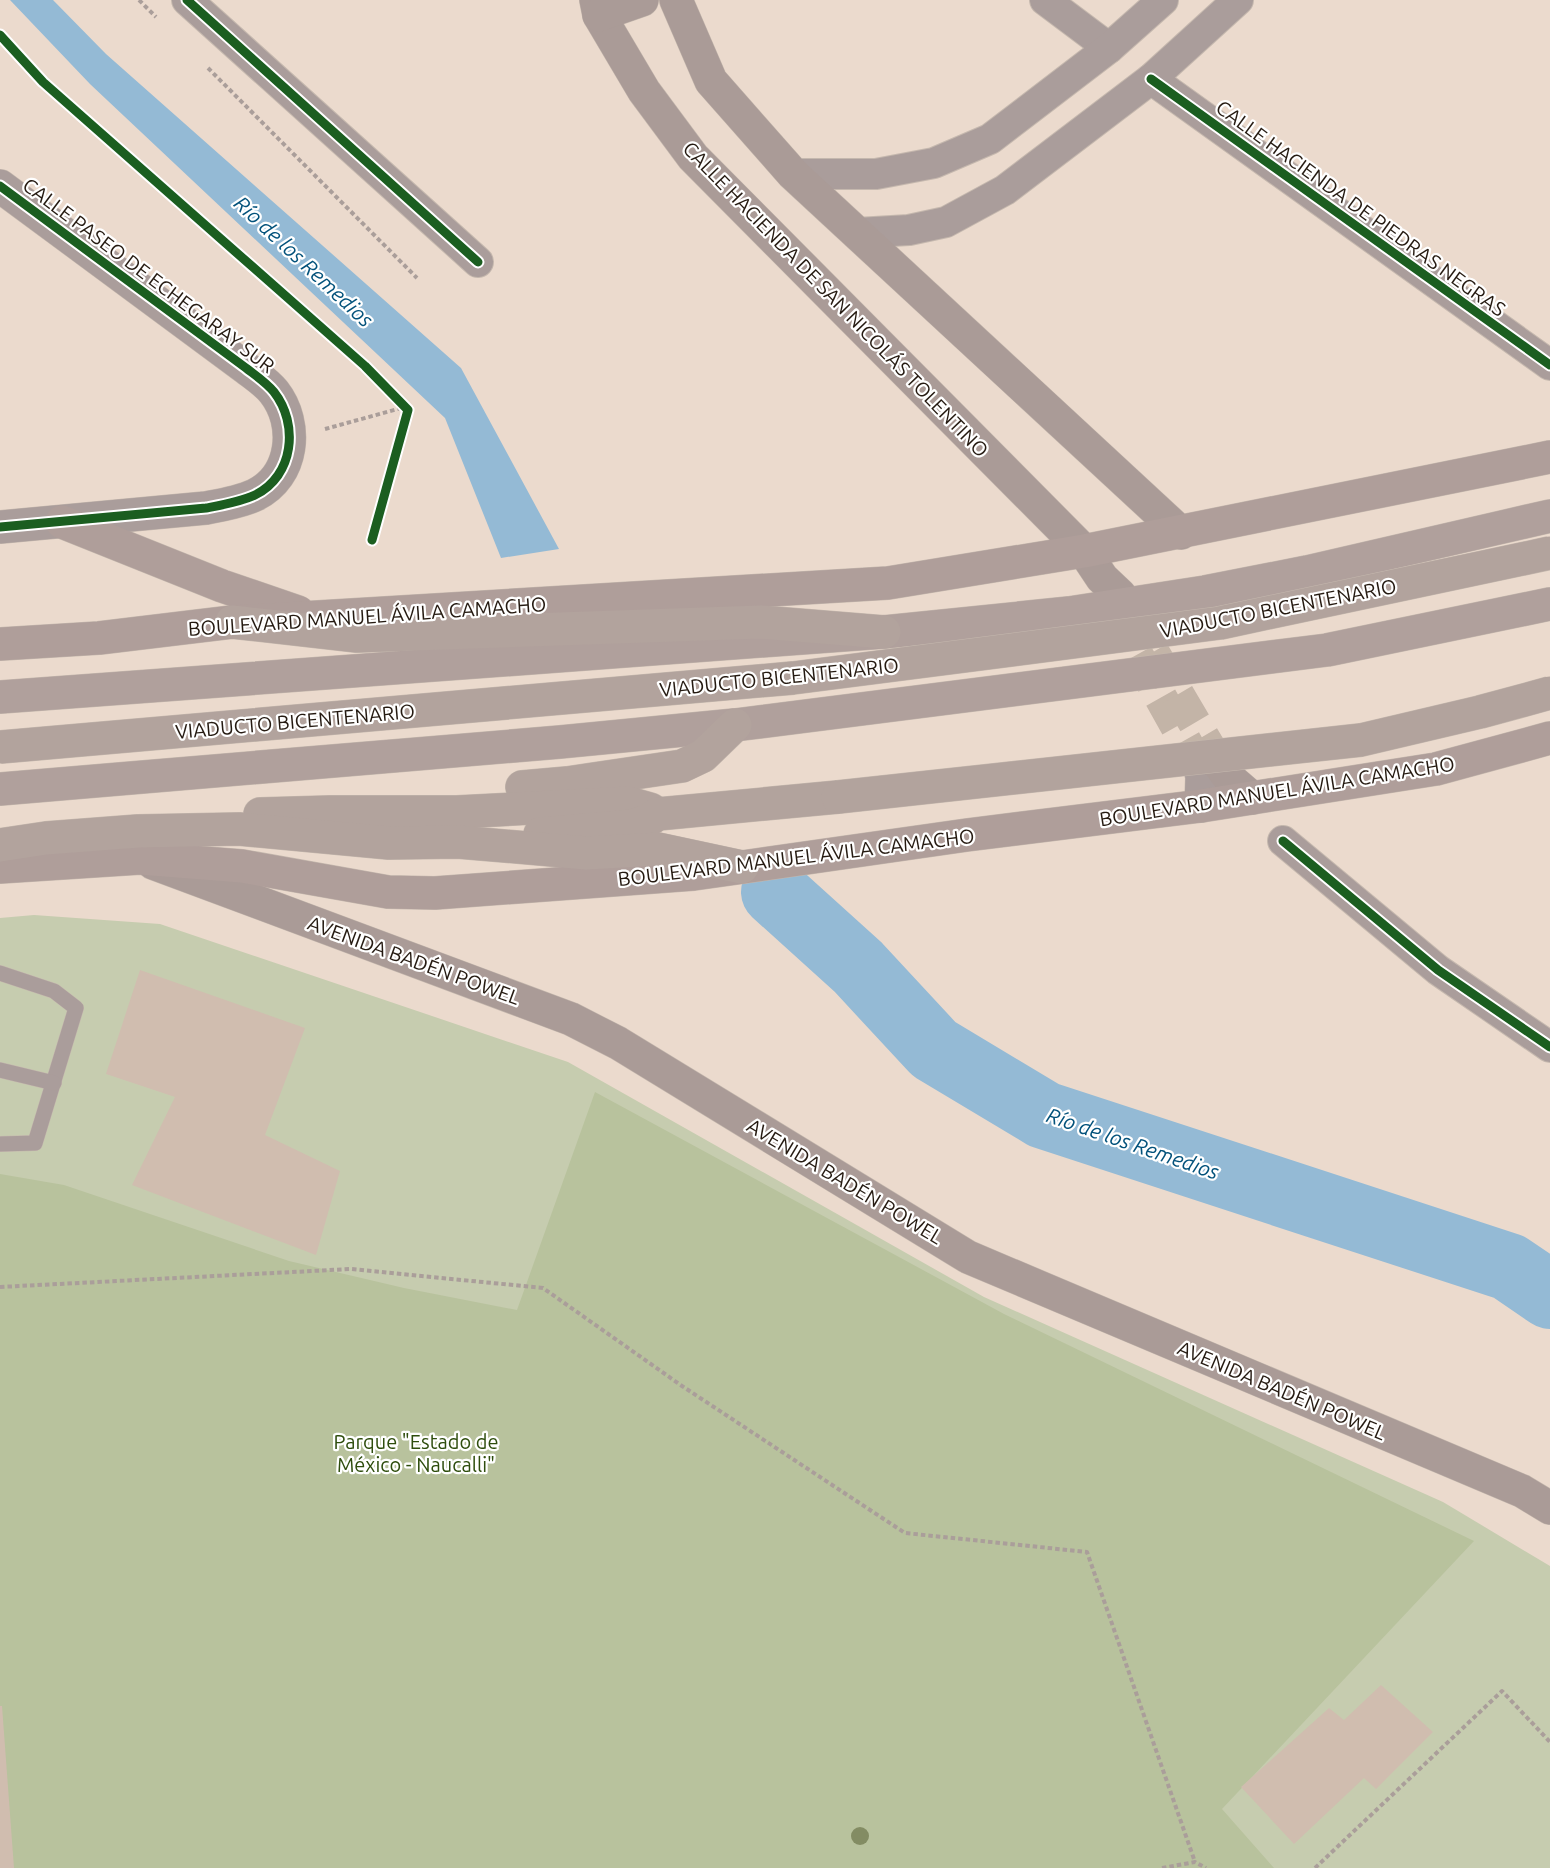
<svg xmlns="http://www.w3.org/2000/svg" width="1550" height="1868" font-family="Ubuntu,sans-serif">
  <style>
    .green { fill: #c6ccaf }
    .forest { fill: #b8c29d }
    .water { fill: #94bad5 }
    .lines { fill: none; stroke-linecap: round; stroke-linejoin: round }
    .river { stroke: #94bad5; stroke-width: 68 }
    .building { fill: #d0bdaf }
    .tertiary-tunnel { stroke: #c3b4a7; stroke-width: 33; stroke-dasharray: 33 16; stroke-linecap: butt }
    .secondary-tunnel { stroke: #c3b4a7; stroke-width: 33; stroke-dasharray: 33 16; stroke-linecap: butt }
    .service-casing { stroke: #c5b8ae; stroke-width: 16 }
    .minor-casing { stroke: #c5b8ae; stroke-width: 32 }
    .tertiary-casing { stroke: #c5b8ae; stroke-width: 34 }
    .secondary-casing { stroke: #c5b8ae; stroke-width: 34 }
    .primary-casing { stroke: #c5b8ae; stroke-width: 34 }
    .trunk-casing { stroke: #c5b8ae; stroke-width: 34 }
    .motorway-casing { stroke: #c5b8ae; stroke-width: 34 }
    .path { stroke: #aa9e9a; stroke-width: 4; stroke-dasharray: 4.5 3; stroke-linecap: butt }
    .service { stroke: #aa9d9b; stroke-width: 15 }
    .minor { stroke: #aa9d9b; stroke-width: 30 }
    .tertiary { stroke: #aa9d9b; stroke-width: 33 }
    .secondary { stroke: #aa9b97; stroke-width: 33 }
    .primary { stroke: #af9e9a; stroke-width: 33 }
    .trunk { stroke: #b0a09c; stroke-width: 33 }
    .motorway { stroke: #b2a39d; stroke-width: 33 }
    .motorway-bridge-casing { stroke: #c5b8ae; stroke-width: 34; stroke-linecap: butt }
    .motorway-bridge { stroke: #b2a39d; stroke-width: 33 }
    .cycleway-casing { stroke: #fff; stroke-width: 13 }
    .cycleway { stroke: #1b5e20; stroke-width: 9 }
    .tree { fill: #838c63 }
    .labels { text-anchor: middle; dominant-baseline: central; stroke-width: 4.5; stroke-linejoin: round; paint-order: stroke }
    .street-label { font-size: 20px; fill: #251a11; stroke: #fff }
    .park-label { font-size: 20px; fill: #2e4d0d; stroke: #fff }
    .water-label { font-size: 21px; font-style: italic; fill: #03527b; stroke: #fff }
  </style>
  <rect width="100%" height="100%" fill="#ebdacd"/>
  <!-- green -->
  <polygon class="green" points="34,915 160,924 568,1062 984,1297 1443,1502 1550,1566 1550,1868 0,1868 0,918"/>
  <!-- forest -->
  <polygon class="forest" points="595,1092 1004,1314 1474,1541 1222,1809 1274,1868 0,1868 0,1174 64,1185 289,1261 404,1288 517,1310"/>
  <!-- water -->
  <polygon class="water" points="10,0 53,0 106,54 461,368 559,549 501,558 445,418 90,84"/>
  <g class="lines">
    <!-- river -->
    <polyline class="river" points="775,892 858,967 934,1049 1044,1115 1509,1267 1550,1295"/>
  </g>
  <!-- building -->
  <g class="building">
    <polygon points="140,970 305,1028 265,1135 340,1171 316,1255 132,1185 175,1097 106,1074"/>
    <polygon points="1381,1685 1433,1732 1376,1789 1364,1778 1294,1844 1241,1787 1329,1708 1344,1720"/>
    <polygon points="0,1706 2,1706 14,1868 0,1868"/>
  </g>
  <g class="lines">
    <!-- tertiary-tunnel -->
    <polyline class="tertiary-tunnel" points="1113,612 1200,768"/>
    <!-- secondary-tunnel -->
    <polyline class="secondary-tunnel" points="1128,610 1219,764"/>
    <defs>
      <g id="service">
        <polyline points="0,973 54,991 76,1008 35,1143 0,1144"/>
        <polyline points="0,1070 54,1083"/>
      </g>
      <g id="minor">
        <polyline points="187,0 478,262"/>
        <polyline points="1045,0 1109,48"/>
        <polyline points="1151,79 1550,365"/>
        <polyline points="793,174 876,174 934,163 990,139 1109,48 1163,0"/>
        <polyline points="857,233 909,230 946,222 1005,190 1151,79 1238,0"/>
        <polyline points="1283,841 1438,970 1550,1047"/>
      </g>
      <g id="tertiary">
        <path d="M0,186L246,368C255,375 267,383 274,392C299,424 294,476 255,495C240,502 222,505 206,508L0,527"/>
        <polyline points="1200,768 1202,777 1201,806"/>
      </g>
      <g id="secondary">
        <polyline points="596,0 599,15 644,91 693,157 1084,551 1102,578 1120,595"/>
        <polyline points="676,0 711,81 793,174 1181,533"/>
        <polyline points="599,15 642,0"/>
        <polyline points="1219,764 1230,779 1252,798"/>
        <polyline points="153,863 571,1019 618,1043 968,1257 1522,1491 1550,1508"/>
      </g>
      <g id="primary">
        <polyline points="62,522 222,586 298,612"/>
        <polyline points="0,644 99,638 232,622 888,583 1084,551 1550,457"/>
        <polyline points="0,867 140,858 242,866 388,892 435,893 694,874 967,835 1201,806 1436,769 1550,738"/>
      </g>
      <g id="trunk">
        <polyline points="0,697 884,632 1069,613 1205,592 1307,572 1550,516"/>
        <polyline points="0,789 560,742 735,725 1327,650 1550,604"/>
      </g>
      <g id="motorway">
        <polyline points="232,622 357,636 761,622 884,632"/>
        <polyline points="522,787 567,783 682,766 703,756 735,725"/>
        <polyline points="260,814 330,812 457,812 629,803 650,809 658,814"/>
        <polyline points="540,834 632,826 647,821 658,814 838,797"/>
        <polyline points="0,845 46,838 138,831 239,829 389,843 458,842 586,853 658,849 742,867"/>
      </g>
    </defs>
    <!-- service casing -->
    <use href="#service" class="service-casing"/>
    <!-- minor casing -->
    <use href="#minor" class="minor-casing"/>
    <!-- tertiary casing -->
    <use href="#tertiary" class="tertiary-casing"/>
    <!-- secondary casing -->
    <use href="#secondary" class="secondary-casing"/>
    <!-- primary casing -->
    <use href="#primary" class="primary-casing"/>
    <!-- trunk casing -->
    <use href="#trunk" class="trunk-casing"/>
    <!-- motorway casing -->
    <use href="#motorway" class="motorway-casing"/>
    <!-- path -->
    <g class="path">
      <polyline points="139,0 156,17"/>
      <polyline points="208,68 417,278"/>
      <polyline points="325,429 405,407"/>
      <polyline points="0,1287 351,1269 543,1288 682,1386 905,1533 1087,1552 1195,1862"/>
      <polyline points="1162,1868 1195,1862 1206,1868"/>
      <polyline points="1315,1868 1502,1691 1550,1742"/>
    </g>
    <!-- service -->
    <use href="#service" class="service"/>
    <!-- minor -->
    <use href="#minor" class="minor"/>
    <!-- tertiary -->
    <use href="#tertiary" class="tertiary"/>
    <!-- secondary -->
    <use href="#secondary" class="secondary"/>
    <!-- primary -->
    <use href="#primary" class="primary"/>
    <!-- trunk -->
    <use href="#trunk" class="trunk"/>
    <!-- motorway -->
    <use href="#motorway" class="motorway"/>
    <defs>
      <g id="motorway-bridge">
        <polyline points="0,747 793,678 1220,623 1550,553"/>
        <polyline points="838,797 1361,740 1480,712 1550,693"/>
      </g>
    </defs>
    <!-- motorway-bridge casing -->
    <use href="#motorway-bridge" class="motorway-bridge-casing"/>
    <!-- motorway-bridge -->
    <use href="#motorway-bridge" class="motorway-bridge"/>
    <defs>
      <g id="cycleway">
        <polyline points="187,0 478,262"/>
        <polyline points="0,35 43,82 365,366 408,410 372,540"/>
        <polyline points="1151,79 1550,365"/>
        <path d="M0,186L246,368C255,375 267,383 274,392C299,424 294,476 255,495C240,502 222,505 206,508L0,527"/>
        <polyline points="1283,841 1438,970 1550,1047"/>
      </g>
    </defs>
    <!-- cycleway casing -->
    <use href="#cycleway" class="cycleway-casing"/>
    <!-- cycleway -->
    <use href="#cycleway" class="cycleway"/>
  </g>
  <!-- trees -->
  <circle class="tree" cx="860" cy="1836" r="9"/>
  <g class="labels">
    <!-- street labels -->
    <g class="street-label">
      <text transform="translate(1361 208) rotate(36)">CALLE HACIENDA DE PIEDRAS NEGRAS</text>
      <text transform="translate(149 275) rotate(37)">CALLE PASEO DE ECHEGARAY SUR</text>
      <text transform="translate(836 299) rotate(46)">CALLE HACIENDA DE SAN NICOLÁS TOLENTINO</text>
      <text transform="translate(1278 608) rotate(-11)">VIADUCTO BICENTENARIO</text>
      <text transform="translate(367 616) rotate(-4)">BOULEVARD MANUEL ÁVILA CAMACHO</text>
      <text transform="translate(779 677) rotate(-6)">VIADUCTO BICENTENARIO</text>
      <text transform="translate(295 721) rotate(-5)">VIADUCTO BICENTENARIO</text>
      <text transform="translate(1277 791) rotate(-9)">BOULEVARD MANUEL ÁVILA CAMACHO</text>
      <text transform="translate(796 857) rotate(-7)">BOULEVARD MANUEL ÁVILA CAMACHO</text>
      <text transform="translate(414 960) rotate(20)">AVENIDA BADÉN POWEL</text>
      <text transform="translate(845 1181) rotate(31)">AVENIDA BADÉN POWEL</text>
      <text transform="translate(1282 1390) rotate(23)">AVENIDA BADÉN POWEL</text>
    </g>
    <!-- park labels -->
    <g class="park-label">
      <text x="416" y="1441">Parque "Estado de<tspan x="416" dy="23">México - Naucalli"</tspan></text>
    </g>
    <!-- water labels -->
    <g class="water-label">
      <text transform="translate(304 261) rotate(43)">Río de los Remedios</text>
      <text transform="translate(1133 1143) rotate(19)">Río de los Remedios</text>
    </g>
  </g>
</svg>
